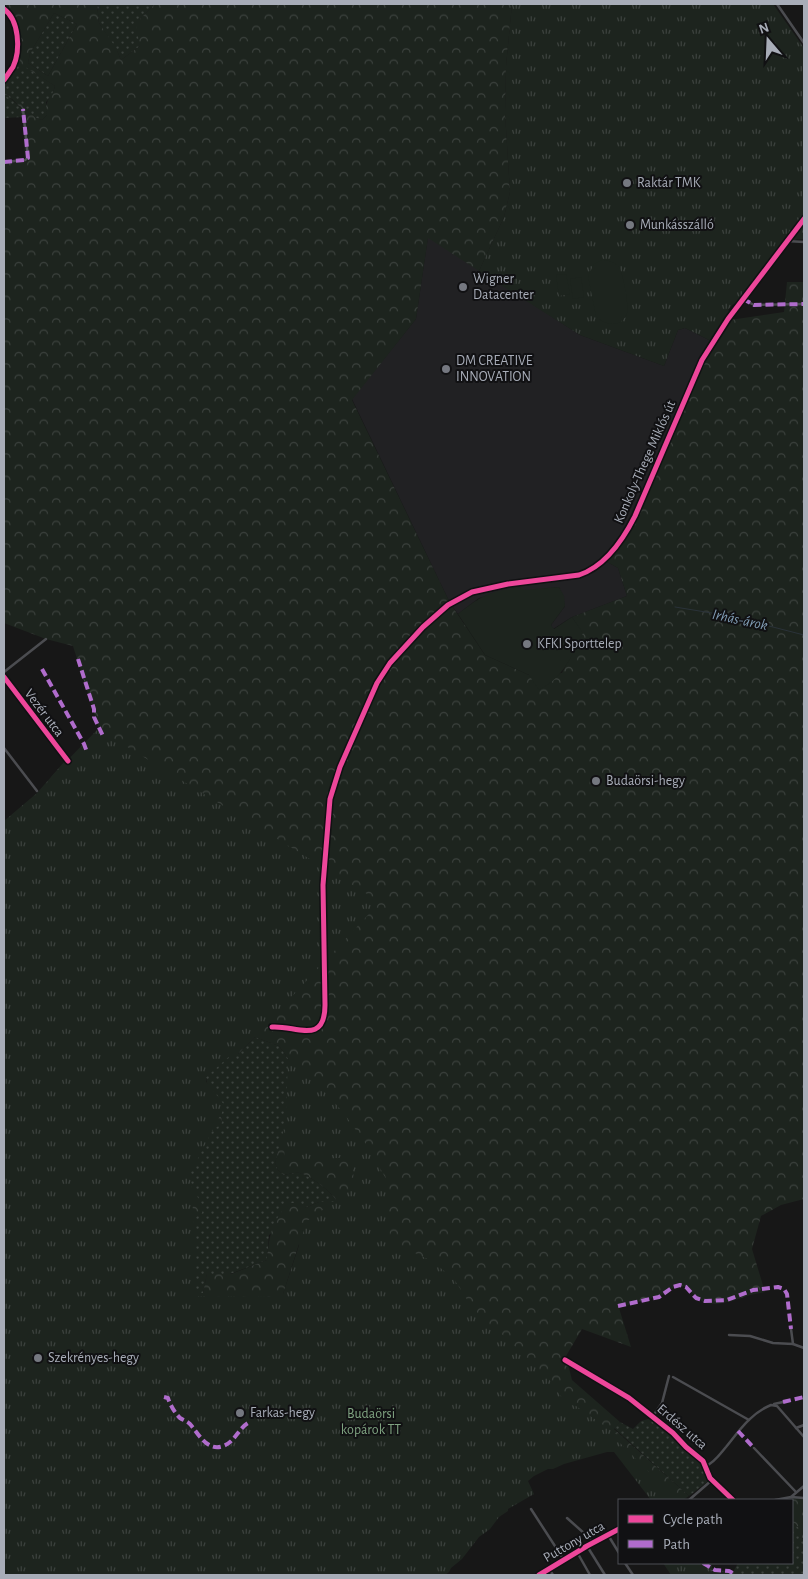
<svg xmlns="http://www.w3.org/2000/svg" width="808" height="1579" font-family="'Alegreya Sans',sans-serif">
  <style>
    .built { fill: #212123 }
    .grass { fill: url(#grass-dots) }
    .forest { fill: url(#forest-crowns); fill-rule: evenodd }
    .park { fill: url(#park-tufts) }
    .pitch { fill: #1d241e }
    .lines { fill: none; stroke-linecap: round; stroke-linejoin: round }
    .stream { stroke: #2a3239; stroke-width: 1 }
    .minor { stroke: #4b4c50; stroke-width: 2.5 }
    .quiet { stroke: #b06ccc; stroke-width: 4; stroke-dasharray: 8 4; stroke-linecap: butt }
    .cycleway-casing { stroke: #111113; stroke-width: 8 }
    .cycleway { stroke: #ed469a; stroke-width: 5 }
    .poi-dot { fill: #757880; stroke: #111113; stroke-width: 2 }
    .labels { text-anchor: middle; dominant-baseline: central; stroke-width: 4; stroke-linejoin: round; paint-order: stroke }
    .poi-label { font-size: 14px; fill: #a8adb8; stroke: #111113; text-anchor: start }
    .street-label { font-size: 14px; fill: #a8adb8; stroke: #111113 }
    .park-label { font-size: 14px; fill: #7fa381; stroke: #111113 }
    .water-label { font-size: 15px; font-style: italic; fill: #7f9bb3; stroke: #111113 }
  </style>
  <defs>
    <pattern id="grass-dots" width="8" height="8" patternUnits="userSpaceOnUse" patternTransform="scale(1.25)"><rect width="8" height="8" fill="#1d241e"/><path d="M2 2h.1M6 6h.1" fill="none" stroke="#3b413d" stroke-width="1.8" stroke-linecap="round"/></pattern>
    <pattern id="forest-crowns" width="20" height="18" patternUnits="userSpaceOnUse" patternTransform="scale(1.25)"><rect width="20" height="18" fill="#1d241e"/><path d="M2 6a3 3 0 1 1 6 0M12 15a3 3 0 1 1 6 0" fill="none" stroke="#3b413d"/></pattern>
    <pattern id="park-tufts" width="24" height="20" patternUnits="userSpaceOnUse" patternTransform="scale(1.25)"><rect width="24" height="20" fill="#1d241e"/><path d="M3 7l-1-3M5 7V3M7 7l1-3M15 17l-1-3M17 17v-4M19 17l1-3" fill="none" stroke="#3b413d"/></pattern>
  </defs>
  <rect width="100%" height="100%" fill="#171717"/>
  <!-- built -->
  <polygon class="built" points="428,237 580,335 664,366 678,330 685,328 711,341 699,359 645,485 623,531 606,553 600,558 618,568 627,596 572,617 553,629 551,625 565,606 559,587 479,598 458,614 450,603 352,399 416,319"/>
  <!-- grass -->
  <g class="grass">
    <polygon points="97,4 155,4 139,20 140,46 121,60 117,51 99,23"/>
    <polygon points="54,13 77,24 48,76 28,63 30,53"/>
    <polygon points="19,62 55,86 52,96 46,102 47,115 42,120 36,118 9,95 4,93 4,86"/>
    <polygon points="4,96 9,97 23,110 23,117 4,118"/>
    <path d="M255,1037L279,1046L296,1069L300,1078L275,1163L278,1170L284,1175C289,1174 296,1172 300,1173C309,1175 335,1194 337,1202H319L305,1208L269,1235L267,1260L230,1274H207L203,1293H193L188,1158L204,1133L222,1122C221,1105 207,1093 206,1077L227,1054H238Z"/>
    <polygon points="652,1418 700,1460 705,1465 708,1478 707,1482 689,1496 614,1428 620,1422 633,1429 641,1421"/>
    <polygon points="792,1521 799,1528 799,1537 804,1539 804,1575 691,1575 700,1563 712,1563 712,1568 714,1569 733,1572 738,1563 792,1563"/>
  </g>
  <!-- forest -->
  <g class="forest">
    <path d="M4,4H97L99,23L116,48L121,60L140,46L136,27L139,20L155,4H512L506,66L505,113L510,192L504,217L479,271L428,238L416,319L352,400L450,603L485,655L529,675L562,673L582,633L572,617L627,596L618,568L600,558L606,553L623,531L645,485L699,359L723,321L784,312L787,282H804V1199L781,1205L761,1216L752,1249L765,1292L750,1295L732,1301L717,1304L704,1303L684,1286L673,1288L662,1295L619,1308L631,1347L582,1329L566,1356L572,1380L620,1422L614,1429L689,1496L683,1500H652L613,1448L4,1518V821L37,793L64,762L71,764L101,735L73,646L46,639L4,623V161L25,159L23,110L12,99L4,96V93L16,99L36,118L42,120L47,115C43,100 52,99 55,86L19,63L4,86C4,77 12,73 15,65C21,48 20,19 4,8ZM54,13L77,24L48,76L28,63L30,53ZM255,1037L279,1046L296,1069L291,1102L275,1163L278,1170L284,1175C289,1174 296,1172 300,1173C309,1175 335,1194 337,1202H319L305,1208L300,1203H289C272,1221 269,1235 267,1260L231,1274H207L203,1293H193L190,1221L202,1213L203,1206L189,1183L188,1158L204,1134L217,1127L222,1122L221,1115L224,1106L217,1094H212L206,1085V1077L227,1054H238ZM299,1244L304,1256L321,1320L283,1294Z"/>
    <polygon points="804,214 804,239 785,240"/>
    <polygon points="786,1498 804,1498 804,1539 799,1537 799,1528 792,1521 792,1500 775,1500"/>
  </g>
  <!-- park -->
  <g class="park">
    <polygon points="512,4 773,4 804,48 804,214 736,303 732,305 728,310 730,312 711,341 685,328 678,330 664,366 580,335 479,271 504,217 510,192 505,113 506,66"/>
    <polygon points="98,729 380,902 270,1020 204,1079 225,1106 190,1174 196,1248 195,1296 282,1297 307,1221 355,1187 351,1157 284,1162 288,1060 293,1057 343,1112 368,1147 385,1177 391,1249 402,1247 432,1261 454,1279 471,1306 485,1321 509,1340 528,1361 546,1375 563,1399 571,1405 576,1406 616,1434 619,1442 661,1484 668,1494 678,1500 651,1500 614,1452 607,1452 564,1464 553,1469 548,1469 534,1476 528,1481 534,1494 508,1509 508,1511 499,1517 490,1529 479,1537 462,1559 451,1568 449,1572 445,1575 4,1575 4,822 40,792 53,775"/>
    <polygon points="663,1563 701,1563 715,1572 727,1572 734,1575 671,1575"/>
  </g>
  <!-- pitch -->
  <g class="pitch">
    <path d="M602,260C608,260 615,262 619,267C623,273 629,306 627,313C622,328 605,326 596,316L588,276L594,264Z"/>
    <polygon points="566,274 570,294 559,296 556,275"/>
    <polygon points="581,277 584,297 573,299 570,279"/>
    <path d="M519,587L524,590L559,587L564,596L565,606L551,625L554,629L572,617L583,633C571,657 564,677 539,690L529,675L485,655L458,614C481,596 489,592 519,587Z"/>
  </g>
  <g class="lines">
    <!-- stream -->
    <polyline class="stream" points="675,607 730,616 804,635"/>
    <!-- minor -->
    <g class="minor">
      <polyline points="777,4 804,43"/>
      <path d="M4,9C19,20 21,50 13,67C10,71 7,76 4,80"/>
      <polyline points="4,162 25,160 28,158 23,109"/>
      <polyline points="787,241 804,242"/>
      <polyline points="743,299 754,305 804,304"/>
      <polyline points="4,672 46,639"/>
      <polyline points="4,677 68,761"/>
      <polyline points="4,748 37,791"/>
      <path d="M272,1027C295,1025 325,1046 325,1005L323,885L330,799L340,767L377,683L390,663L423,627L448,605L472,592L508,584L579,575C606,566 623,540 635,516L702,360L728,319L804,219"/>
      <polyline points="791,1329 793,1344"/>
      <polyline points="729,1335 750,1336 773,1343 793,1344 804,1348"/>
      <polyline points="565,1360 629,1398 673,1433 686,1447 703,1461 710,1478 733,1500"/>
      <polyline points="673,1377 749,1420"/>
      <polyline points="774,1404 783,1402"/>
      <polyline points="653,1416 662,1403 669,1376"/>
      <polyline points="796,1428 804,1425"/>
      <polyline points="754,1448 796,1492"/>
      <path d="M706,1466C715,1462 720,1454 726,1447C739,1431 751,1413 771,1405L777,1406L804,1437"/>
      <polyline points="791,1497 804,1498"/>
      <polyline points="689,1500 712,1480"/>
      <polyline points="775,1500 791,1497 804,1486"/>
      <polyline points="531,1509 564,1560"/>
      <polyline points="567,1518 594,1542"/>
      <polyline points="608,1535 619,1553"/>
      <polyline points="587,1546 605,1575"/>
      <polyline points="577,1552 590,1575"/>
      <polyline points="625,1563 633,1575"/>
      <polyline points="549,1569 553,1575"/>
      <polyline points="539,1575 587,1546 619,1529"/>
    </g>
    <!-- quiet -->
    <g class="quiet">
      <polyline points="4,162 25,160 28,158 23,109"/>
      <polyline points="743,299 754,305 804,304"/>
      <polyline points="78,659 94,709 94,717 103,736"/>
      <polyline points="42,669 84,744 87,752"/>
      <polyline points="618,1306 659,1297 673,1287 680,1285 686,1287 696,1298 705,1301 727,1300 753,1290 778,1287 784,1289 787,1294 791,1329"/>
      <path d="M164,1397L168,1398C170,1405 175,1413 180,1418C183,1420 187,1421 190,1424C198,1433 207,1452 223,1446C235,1442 238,1429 248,1423"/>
      <polyline points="783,1402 804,1397"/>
      <polyline points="738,1431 754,1448"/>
      <polyline points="703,1563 715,1570 729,1571 736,1575"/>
    </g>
    <defs>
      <g id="cycleway">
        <path d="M4,9C19,20 21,50 13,67C10,71 7,76 4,80"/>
        <polyline points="4,677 68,761"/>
        <path d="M272,1027C295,1025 325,1046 325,1005L323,885L330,799L340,767L377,683L390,663L423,627L448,605L472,592L508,584L579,575C606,566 623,540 635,516L702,360L728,319L804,219"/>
        <polyline points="565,1360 629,1398 673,1433 686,1447 703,1461 710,1478 733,1500"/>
        <polyline points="539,1575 587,1546 619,1529"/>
      </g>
    </defs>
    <!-- cycleway casing -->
    <use href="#cycleway" class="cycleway-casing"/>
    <!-- cycleway -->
    <use href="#cycleway" class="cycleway"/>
  </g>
  <!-- markers -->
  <g class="poi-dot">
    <circle cx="627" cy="183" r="5"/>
    <circle cx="630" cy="225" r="5"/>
    <circle cx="463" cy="287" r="5"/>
    <circle cx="446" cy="369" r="5"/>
    <circle cx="527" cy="644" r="5"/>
    <circle cx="596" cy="781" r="5"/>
    <circle cx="38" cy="1358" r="5"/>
    <circle cx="240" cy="1413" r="5"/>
  </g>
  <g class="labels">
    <!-- poi labels -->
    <g class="poi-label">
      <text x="637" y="183">Raktár TMK</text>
      <text x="640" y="225">Munkásszálló</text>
      <text x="473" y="279">Wigner<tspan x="473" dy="16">Datacenter</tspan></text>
      <text x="456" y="361">DM CREATIVE<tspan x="456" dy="16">INNOVATION</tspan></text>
      <text x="537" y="644">KFKI Sporttelep</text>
      <text x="606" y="781">Budaörsi-hegy</text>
      <text x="48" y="1358">Szekrényes-hegy</text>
      <text x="250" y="1413">Farkas-hegy</text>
    </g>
    <!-- street labels -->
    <g class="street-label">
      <text transform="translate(645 462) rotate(-66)">Konkoly-Thege Miklós út</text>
      <text transform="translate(44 713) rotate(53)">Vezér utca</text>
      <text transform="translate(682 1427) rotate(41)">Erdész utca</text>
      <text transform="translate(574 1542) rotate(-30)">Puttony utca</text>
    </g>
    <!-- park labels -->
    <g class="park-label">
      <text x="371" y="1414">Budaörsi<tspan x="371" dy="16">kopárok TT</tspan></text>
    </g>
    <!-- water labels -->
    <g class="water-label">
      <text transform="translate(740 620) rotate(12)">Irhás-árok</text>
    </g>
  </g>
  <!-- border -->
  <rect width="808" height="1579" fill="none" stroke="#a8adb8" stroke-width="10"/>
  <!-- legend -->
  <rect x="618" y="1499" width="175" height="65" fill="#111113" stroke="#4d4f55"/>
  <rect x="628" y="1515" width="25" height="8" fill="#ed469a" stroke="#4d4f55"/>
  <text x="663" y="1524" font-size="15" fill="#a8adb8">Cycle path</text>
  <rect x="628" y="1540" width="25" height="8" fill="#b06ccc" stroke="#4d4f55"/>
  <text x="663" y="1549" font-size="15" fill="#a8adb8">Path</text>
  <!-- north arrow -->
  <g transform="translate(768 40) rotate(341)" stroke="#111113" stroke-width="4" paint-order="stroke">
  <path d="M0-4L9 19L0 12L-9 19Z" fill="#a8adb8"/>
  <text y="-8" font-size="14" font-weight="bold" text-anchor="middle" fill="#a8adb8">N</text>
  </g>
</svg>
